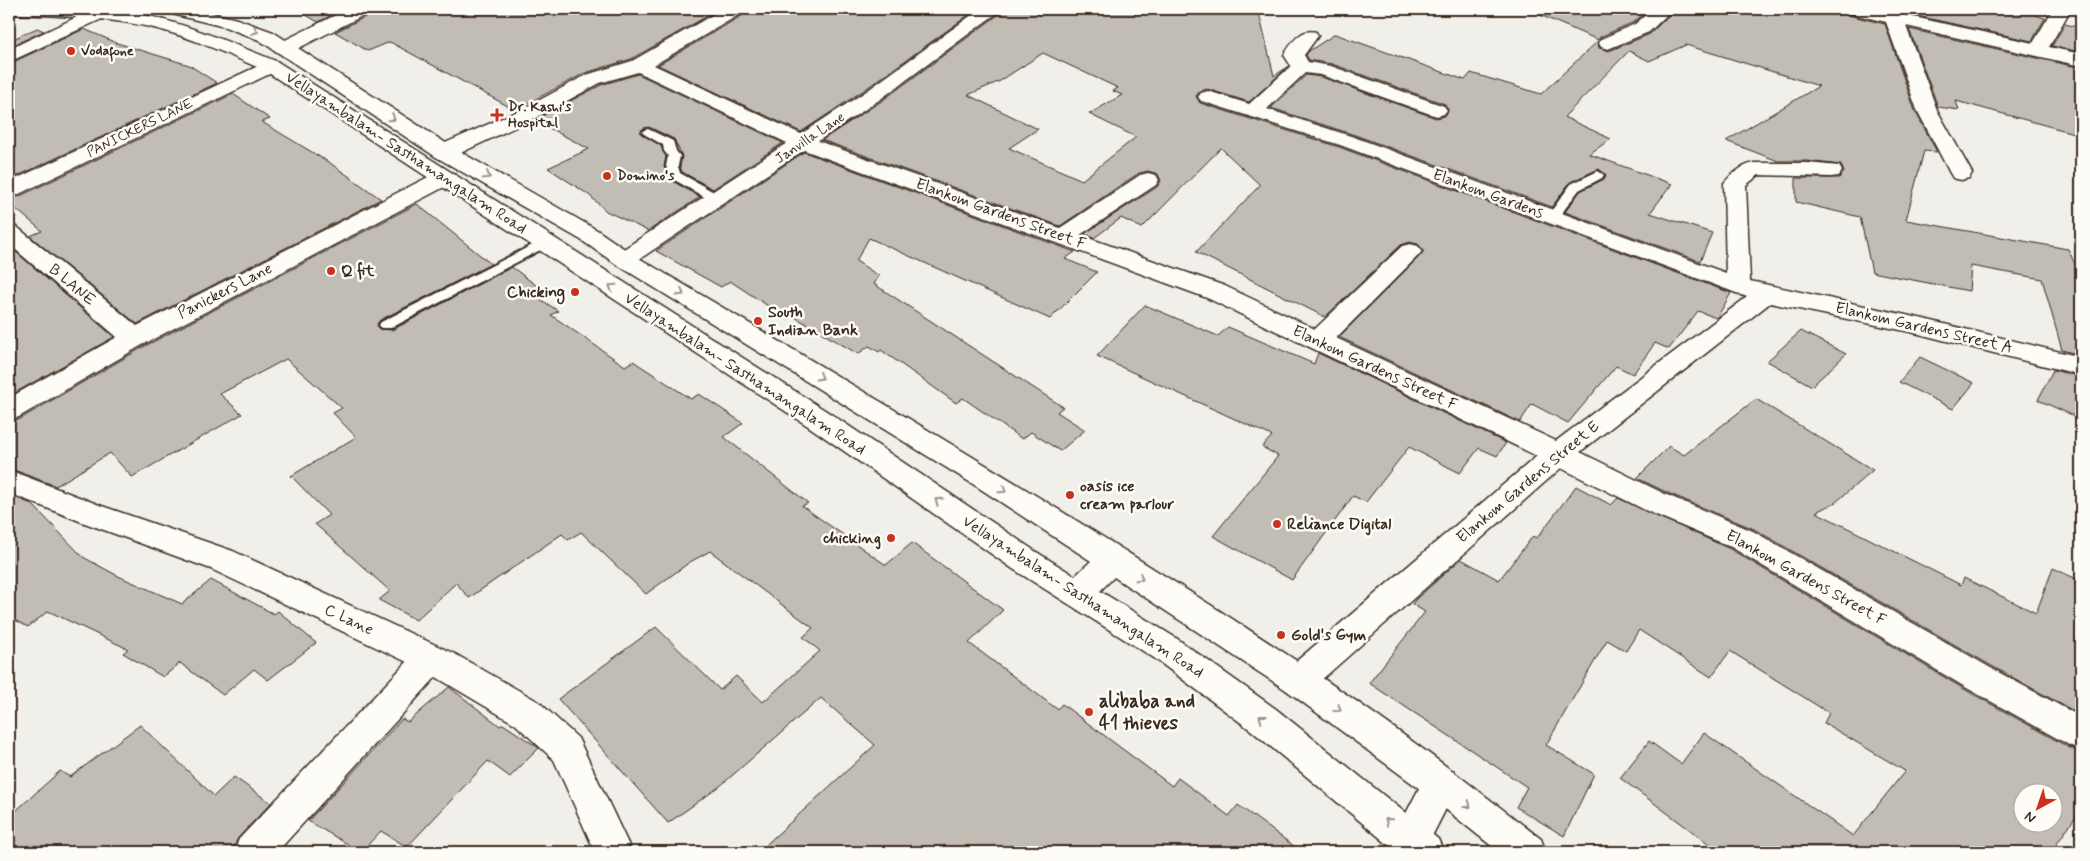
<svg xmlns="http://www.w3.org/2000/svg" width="2090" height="861" font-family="Mynerve,sans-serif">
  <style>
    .building { fill: #c1bcb4; stroke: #3b2a1e; fill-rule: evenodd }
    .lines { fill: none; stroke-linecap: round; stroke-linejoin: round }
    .lane-casing { stroke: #3b2a1e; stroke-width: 4 }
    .street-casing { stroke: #3b2a1e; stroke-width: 3 }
    .secondary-casing { stroke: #3b2a1e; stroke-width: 3 }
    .lane { fill: #fdfcf7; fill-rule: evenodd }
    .street { fill: #fdfcf7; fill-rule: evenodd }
    .secondary { fill: #fdfcf7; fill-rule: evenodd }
    .oneway { stroke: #9c938a }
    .poi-dot { fill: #c8321e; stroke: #fdfcf7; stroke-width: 2 }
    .labels { text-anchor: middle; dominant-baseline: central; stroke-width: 5; stroke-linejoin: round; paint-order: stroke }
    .far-poi-label { font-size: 14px; font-weight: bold; fill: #3b2a1e; stroke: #fdfcf7; text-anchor: start }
    .far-street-label { font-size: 14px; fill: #3b2a1e; stroke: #fdfcf7 }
    .street-label { font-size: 16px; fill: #3b2a1e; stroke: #fdfcf7 }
    .poi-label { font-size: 16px; font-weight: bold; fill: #3b2a1e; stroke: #fdfcf7; text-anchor: start }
    .near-poi-label { font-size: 19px; font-weight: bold; fill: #3b2a1e; stroke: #fdfcf7; text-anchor: start }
  </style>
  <rect width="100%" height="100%" fill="#f1efea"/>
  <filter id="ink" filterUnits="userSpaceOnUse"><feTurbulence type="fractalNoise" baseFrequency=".02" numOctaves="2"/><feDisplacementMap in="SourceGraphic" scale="10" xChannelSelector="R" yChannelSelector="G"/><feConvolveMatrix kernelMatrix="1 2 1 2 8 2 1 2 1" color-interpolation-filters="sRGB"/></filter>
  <g filter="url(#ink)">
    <!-- building -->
    <g class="building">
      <polygon points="296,9 344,9 318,22"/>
      <polygon points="373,9 720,9 631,59 585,73 515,110 390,42 368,51 335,32 369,15"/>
      <polygon points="747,9 977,9 867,88 801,132 658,65 743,15"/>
      <path d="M1002,9H1258L1274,76L1289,66L1249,102L1207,89L1200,91L1196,96L1200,103L1339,147L1731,293L1718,316L1716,318L1698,311L1669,349L1655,343L1633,374L1616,366L1568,423L1532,404L1520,422L1339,337L1419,257L1424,251L1418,244L1410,242L1401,245L1325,317L1196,252L1260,185L1221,148L1142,228L1121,218L1094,238L1084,234L1157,187L1161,181L1158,174L1148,171L1139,173L1060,226L822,140L883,100L998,15ZM1043,53L1118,88L1113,91L1122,95L1089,114L1136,137L1082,180L1009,148L1038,129L968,95L1000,81Z"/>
      <polygon points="1526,9 1650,9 1634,22 1600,37 1598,40"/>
      <polygon points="1675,9 1843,9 1848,15 1885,24 1915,111 1937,152 1924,151 1906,220 2068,249 2081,277 2081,355 2062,350 2042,279 1971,266 1969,291 1872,272 1860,217 1796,202 1796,178 1839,178 1844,172 1841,165 1807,161 1778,161 1726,141 1819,86 1686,45 1649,61 1629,51 1564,117 1611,139 1589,154 1672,184 1650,213 1712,233 1700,261 1565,212 1580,191 1604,179 1606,175 1599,169 1570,182 1552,207 1355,135 1271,108 1306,75 1321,77 1436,118 1445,116 1448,111 1445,104 1332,64 1309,60 1306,55 1309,51 1335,34 1465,80 1471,73 1541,94 1598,41 1599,48 1609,51 1650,34"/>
      <polygon points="1885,9 2037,9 2035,15 2045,18 2032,41"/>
      <polygon points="2065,24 2081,28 2081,52 2052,46"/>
      <polygon points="37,28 44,31 9,47 9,41"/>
      <polygon points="84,29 117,43 189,65 217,83 9,180 9,64"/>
      <polygon points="1909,29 2081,68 2081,135 1956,101 1959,110 1938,107"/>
      <polygon points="638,74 783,143 713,189 682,172 680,166 682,156 674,139 649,127 644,128 641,133 661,146 666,156 664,167 669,179 700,197 648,231 606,211 589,195 548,168 589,149 534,120 601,85"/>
      <polygon points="233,94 270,119 262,122 330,163 381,199 137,324 30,236 42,231 9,203 9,199 18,197"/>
      <polygon points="804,152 1075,252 1065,259 1097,272 1050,319 869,238 856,261 879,276 874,284 1063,407 1057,412 1085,430 1060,451 1031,432 1022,439 963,398 956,403 881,350 879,352 869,346 858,354 793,316 788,319 730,281 721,287 656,251"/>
      <polygon points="417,204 491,264 380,320 377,324 379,329 392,330 512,267 537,286 528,291 558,311 551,315 625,366 633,361 691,399 699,394 743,423 724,437 808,503 802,506 886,565 912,543 1003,610 969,643 1057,709 1062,704 1172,786 1178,778 1229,816 1238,805 1302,852 758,852 875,745 821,698 719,787 668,823 558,699 656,627 720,690 736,676 763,702 820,651 803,637 813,628 710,551 690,562 646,594 581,532 568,540 562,534 469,598 456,583 416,620 379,600 390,591 315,524 329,515 291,476 356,437 333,413 342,408 286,359 220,394 242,414 132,477 110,453 56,486 9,468 9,422 20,419 145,346"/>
      <polygon points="9,246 114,337 9,396"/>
      <polygon points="1145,305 1218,336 1228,327 1314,364 1318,353 1506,443 1497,456 1479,448 1460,473 1409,447 1366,502 1353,496 1292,580 1213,536 1278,456 1262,447 1272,436 1097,356"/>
      <polygon points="1801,331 1846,354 1812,386 1767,361"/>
      <polygon points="1920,357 1974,383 1953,409 1899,382"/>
      <polygon points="2053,370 2081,377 2081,419 2038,400"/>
      <polygon points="1756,399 1873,470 1836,502 1816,512 1961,585 1964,578 2036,613 2053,568 2081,581 2081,715 1990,665 1754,529 1668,493 1637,478 1669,446 1684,455"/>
      <path d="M1576,486L1611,505L1618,498L1730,549L1964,689L2068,747L2081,752V809L2051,852H1720L1620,778L1649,741L1681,764L1704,733L1853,836L1905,771L1824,723L1829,713L1730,651L1711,677L1639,630L1626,651L1607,640L1546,745L1594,774L1564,836L1516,807L1527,787L1369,683L1425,612L1412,604L1415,600L1461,559L1499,580L1533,536L1537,538ZM2022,794H2052V824H2022Z"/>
      <polygon points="9,495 32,504 83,557 118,576 182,604 211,580 274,614 278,611 316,643 268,680 254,669 223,695 180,663 163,677 123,653 128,649 48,611 28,627 9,617"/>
      <polygon points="449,687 500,726 503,724 539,748 510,777 488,761 407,847 381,831 361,852 308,821 402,719 408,722"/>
      <polygon points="140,725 214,796 234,777 271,803 238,838 232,851 9,852 9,817 60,771 70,777"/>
    </g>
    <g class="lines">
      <defs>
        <g id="lane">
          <polygon points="648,129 673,141 676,151 680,156 678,166 680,173 721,196 723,199 721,202 713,202 671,178 666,166 668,156 664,151 663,145 644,134 642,132 644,130"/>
          <polygon points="1598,171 1604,175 1602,178 1579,190 1556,221 1548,221 1546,218 1571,184"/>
          <polygon points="544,239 548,240 550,243 548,246 391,328 381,328 379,325 381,322"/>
        </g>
        <g id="street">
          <polygon points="94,9 105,9 109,13 106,17 9,62 9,49"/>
          <polygon points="348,9 371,9 368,13 291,52 284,54 277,52 275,48 277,44"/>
          <path d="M723,9H745L742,13L654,65L801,134L868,90L980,9H1000L997,13L882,98L818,141L1060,228L1140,175L1148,173L1156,175L1159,180L1156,185L1080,235L1225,286L1315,329L1402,246L1410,244L1418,246L1422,251L1418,256L1336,338L1556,441L1747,297L1340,145L1201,101L1198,97L1201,93L1208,91L1249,104L1291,66L1284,55C1292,43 1300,28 1316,32L1318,36L1304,55L1308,62L1331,66L1444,106L1447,110L1444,114L1437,116L1430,114L1321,75L1305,73L1267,109L1354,137L1726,273L1724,183C1731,174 1743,165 1754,163H1807L1839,166L1842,171L1839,176L1831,177L1759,175L1746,185L1750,281L1915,317L2081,357V375L1915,333L1770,303L1580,452L1667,495L1753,531L1989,667L2081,717V750L2069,745L1965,687L1731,547L1647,511L1561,468L1310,690L1298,695L1286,690L1281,680L1286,670L1537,456L1207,298L804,150L632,264L624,266L616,264L612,259L616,254L787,143L638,72L600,83L539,116L452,157L444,158L436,157L433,152L436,147L525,108L586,75L632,61Z"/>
          <polygon points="1653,9 1673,9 1649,32 1608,49 1601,47 1599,43 1601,39 1635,24"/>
          <polygon points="1845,9 1877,9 2033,43 2053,9 2071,9 2049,47 2081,54 2081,66 1906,26 1937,110 1972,173 1969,178 1961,180 1953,178 1950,173 1917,110 1886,22 1848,13"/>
          <polygon points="271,60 278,62 281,66 278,70 17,195 9,197 9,182"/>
          <polygon points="444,171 452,173 455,178 452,183 144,344 19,417 9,420 9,398 117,337 9,244 9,225 17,227 137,326 436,173"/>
          <polygon points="9,470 102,506 233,551 455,654 539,702 578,738 632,852 595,852 554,760 515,724 436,677 277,852 234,852 239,839 407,662 211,569 82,522 9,493"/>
          <polygon points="1441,766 1454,771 1459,783 1424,852 1386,852 1428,771"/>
        </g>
        <path id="secondary" d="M9,9C40,9 73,6 104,9C166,14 221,39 278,62L831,414L1035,551L1075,576L1091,561L976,486L616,264L581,240L436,157L259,40L225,27L168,13L165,9H195L237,19L273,32L452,147L597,230L632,254C860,389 1088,523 1309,669C1389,722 1465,780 1541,839L1546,852H1499L1428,795L1286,690L1114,577L1100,591L1176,638L1276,709L1438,839L1444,852H1397L1252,731L1154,658L1013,569L811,428L264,70C227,54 189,36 150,27C105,17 59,16 13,14L9,13Z"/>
      </defs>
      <!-- lane casing -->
      <use href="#lane" class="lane-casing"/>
      <!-- street casing -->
      <use href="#street" class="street-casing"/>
      <!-- secondary casing -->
      <use href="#secondary" class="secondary-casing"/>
      <!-- lane -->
      <use href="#lane" class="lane"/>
      <!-- street -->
      <use href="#street" class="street"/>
      <!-- secondary -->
      <use href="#secondary" class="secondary"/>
    </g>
    <!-- one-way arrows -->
    <defs><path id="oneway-chevron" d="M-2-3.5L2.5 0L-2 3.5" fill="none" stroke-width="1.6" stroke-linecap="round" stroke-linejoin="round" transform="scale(1.25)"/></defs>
    <g class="oneway">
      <use href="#oneway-chevron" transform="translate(255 31) rotate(20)"/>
      <use href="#oneway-chevron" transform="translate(392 118) rotate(33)"/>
      <use href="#oneway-chevron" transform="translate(487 176) rotate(30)"/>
      <use href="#oneway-chevron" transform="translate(612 287) rotate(-147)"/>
      <use href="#oneway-chevron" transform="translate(681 293) rotate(31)"/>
      <use href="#oneway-chevron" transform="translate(820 377) rotate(31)"/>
      <use href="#oneway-chevron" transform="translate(1003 490) rotate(33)"/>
      <use href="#oneway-chevron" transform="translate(938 501) rotate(-146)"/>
      <use href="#oneway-chevron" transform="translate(1140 578) rotate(33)"/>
      <use href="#oneway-chevron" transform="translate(1338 709) rotate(36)"/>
      <use href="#oneway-chevron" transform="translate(1262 718) rotate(-143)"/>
      <use href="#oneway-chevron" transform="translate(1468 805) rotate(38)"/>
      <use href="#oneway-chevron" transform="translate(1388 821) rotate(-141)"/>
    </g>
  </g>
  <!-- markers -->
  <g class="poi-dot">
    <circle cx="71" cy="51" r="5"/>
    <path d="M494.5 107.5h5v5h5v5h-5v5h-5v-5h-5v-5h5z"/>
    <circle cx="607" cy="176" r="5"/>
    <circle cx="331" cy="271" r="5"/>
    <circle cx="575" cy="292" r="5"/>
    <circle cx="758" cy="321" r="5"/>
    <circle cx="1070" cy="495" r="5"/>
    <circle cx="1277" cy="524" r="5"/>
    <circle cx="891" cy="538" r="5"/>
    <circle cx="1281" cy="635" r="5"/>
    <circle cx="1089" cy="712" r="5"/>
  </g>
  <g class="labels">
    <!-- far-poi labels -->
    <g class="far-poi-label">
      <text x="81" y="51">Vodafone</text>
      <text x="508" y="107">Dr. Kashi's<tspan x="508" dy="16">Hospital</tspan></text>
      <text x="617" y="176">Domino's</text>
    </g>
    <!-- far-street labels -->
    <g class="far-street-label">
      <text transform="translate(140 128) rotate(-26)">PANICKERS LANE</text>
      <text transform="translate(810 138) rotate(-34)">Janvilla Lane</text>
    </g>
    <!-- street labels -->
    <g class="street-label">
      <text transform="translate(406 153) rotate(33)">Vellayambalam- Sasthamangalam Road</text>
      <text transform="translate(1488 194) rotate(20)">Elankom Gardens</text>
      <text transform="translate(1001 214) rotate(20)">Elankom Gardens Street F</text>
      <text transform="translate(72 285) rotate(40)">B LANE</text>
      <text transform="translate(225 291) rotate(-27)">Panickers Lane</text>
      <text transform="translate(1924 328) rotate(13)">Elankom Gardens Street A</text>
      <text transform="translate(1375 368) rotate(25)">Elankom Gardens Street F</text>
      <text transform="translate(745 374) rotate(33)">Vellayambalam- Sasthamangalam Road</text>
      <text transform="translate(1528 482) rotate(-40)">Elankom Gardens Street E</text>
      <text transform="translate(1806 578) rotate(29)">Elankom Gardens Street F</text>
      <text transform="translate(1083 597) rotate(33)">Vellayambalam- Sasthamangalam Road</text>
      <text transform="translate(349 620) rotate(25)">C Lane</text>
    </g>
    <!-- poi labels -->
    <g class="poi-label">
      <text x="341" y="271">Q fit</text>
      <text x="565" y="292" text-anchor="end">Chicking</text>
      <text x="768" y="312">South<tspan x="768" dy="18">Indian Bank</tspan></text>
      <text x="1080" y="486">oasis ice<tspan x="1080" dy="18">cream parlour</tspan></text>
      <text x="1287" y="524">Reliance Digital</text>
      <text x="881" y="538" text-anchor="end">chicking</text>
      <text x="1291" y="635">Gold's Gym</text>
    </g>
    <!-- near-poi labels -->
    <g class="near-poi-label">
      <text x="1099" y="701">alibaba and<tspan x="1099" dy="22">41 thieves</tspan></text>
    </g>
  </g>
  <!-- margin -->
  <rect width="2090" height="861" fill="none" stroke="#fdfcf7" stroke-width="30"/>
  <rect x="15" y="15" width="2060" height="831" fill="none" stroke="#3b2a1e" stroke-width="2" filter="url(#ink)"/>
  <!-- north arrow -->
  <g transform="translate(2038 808) rotate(220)"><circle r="24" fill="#fdfcf7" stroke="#afa8a0"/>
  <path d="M0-4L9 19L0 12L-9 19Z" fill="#c8321e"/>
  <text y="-8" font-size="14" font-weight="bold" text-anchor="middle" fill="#3b2a1e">N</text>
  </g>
</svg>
